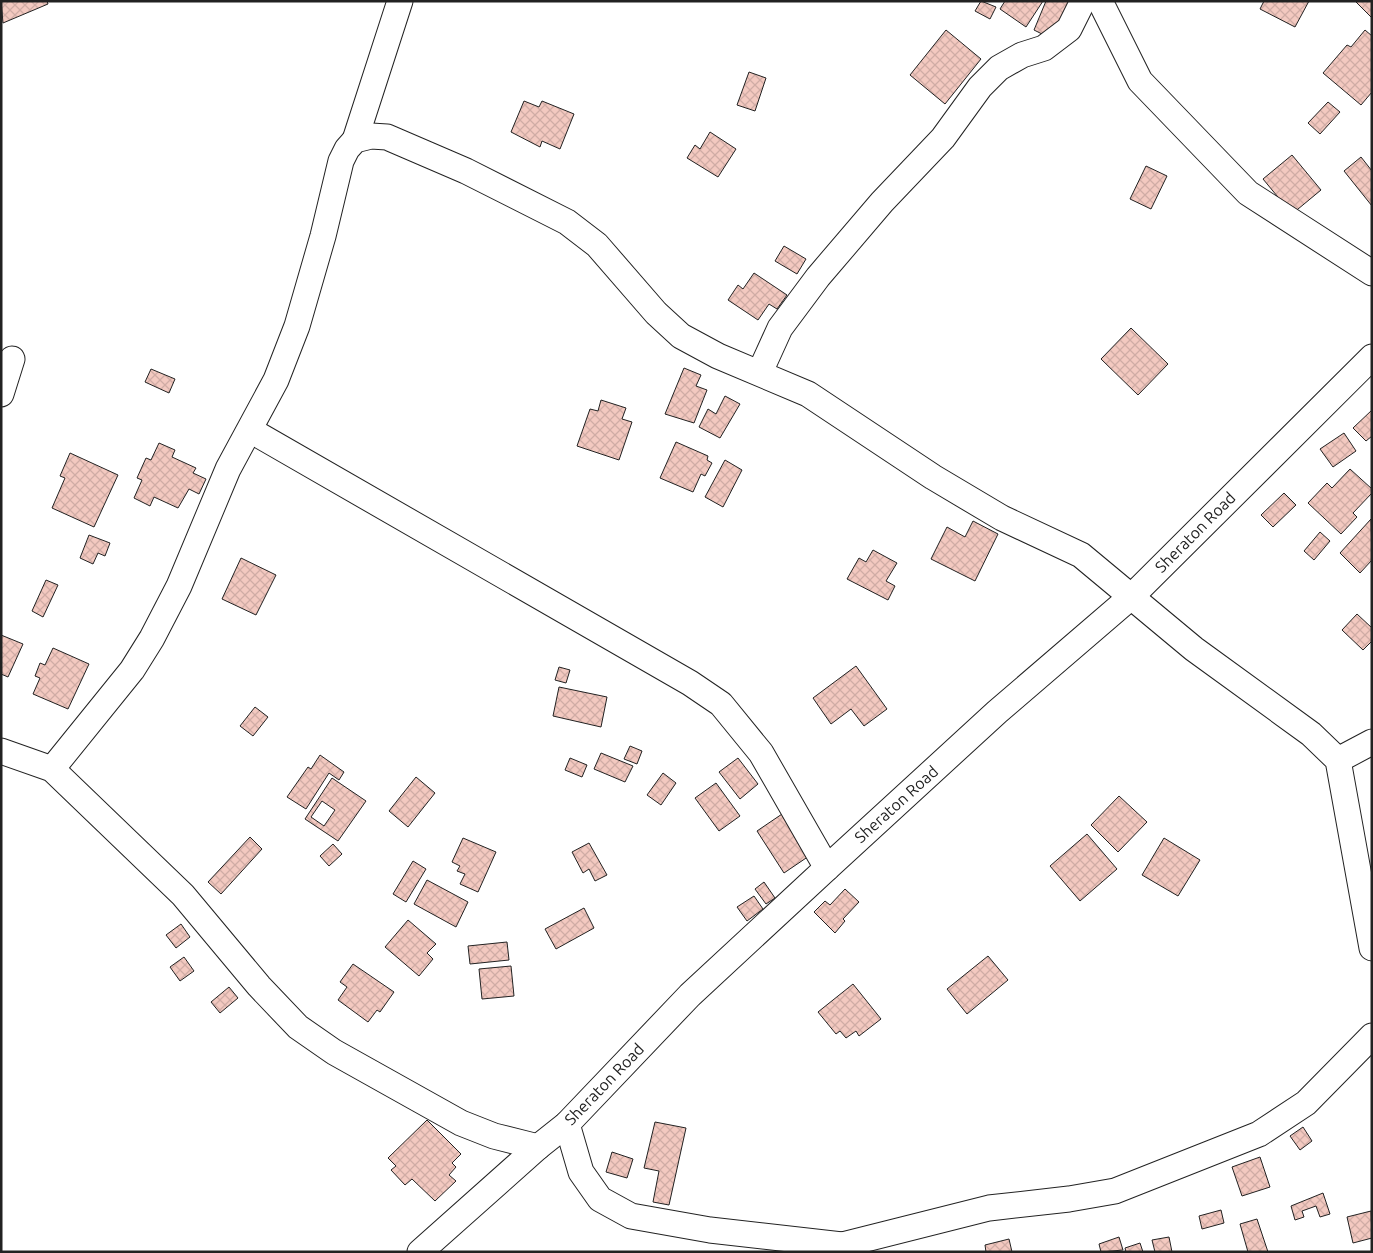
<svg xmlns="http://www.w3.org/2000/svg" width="1373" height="1253" font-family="Ubuntu,sans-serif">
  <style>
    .building { fill: url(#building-cross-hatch); stroke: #222; fill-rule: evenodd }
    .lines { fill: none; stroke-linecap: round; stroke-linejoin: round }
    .minor-casing { stroke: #222; stroke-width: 27 }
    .minor { stroke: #fff; stroke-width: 25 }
    .labels { text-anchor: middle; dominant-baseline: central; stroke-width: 4; stroke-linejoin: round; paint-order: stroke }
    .street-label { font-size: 16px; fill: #222; stroke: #fff }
  </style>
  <defs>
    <pattern id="building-cross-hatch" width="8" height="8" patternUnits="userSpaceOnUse" patternTransform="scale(1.25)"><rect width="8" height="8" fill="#f3c9c0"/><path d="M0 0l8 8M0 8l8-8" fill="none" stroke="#d0aca5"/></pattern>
  </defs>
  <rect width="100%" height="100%" fill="#fff"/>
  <!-- building -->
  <g class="building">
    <polygon points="1,1 47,1 48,4 3,23"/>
    <polygon points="981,1 996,7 990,19 975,11"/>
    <polygon points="1005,1 1043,1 1026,27 1000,9"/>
    <polygon points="1046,1 1073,1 1056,41 1034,30"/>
    <polygon points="1264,1 1309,1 1295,27 1260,9"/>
    <polygon points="1355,1 1372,1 1372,18"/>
    <polygon points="946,30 981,59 945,104 910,75"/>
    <polygon points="1365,30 1372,36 1372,92 1361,105 1323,73 1347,45 1351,47"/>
    <polygon points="749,72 766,78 755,111 737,105"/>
    <polygon points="524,101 539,107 542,101 574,114 560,149 542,141 540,147 511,132"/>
    <polygon points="1328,102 1340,112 1320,134 1308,123"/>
    <polygon points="710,132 736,149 718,177 687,158 695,145 700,149"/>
    <polygon points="1292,155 1321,190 1292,214 1263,179"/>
    <polygon points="1361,157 1372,171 1372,206 1344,171"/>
    <polygon points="1146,166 1167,176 1151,209 1130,199"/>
    <polygon points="784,246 806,259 797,274 775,261"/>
    <polygon points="754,273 787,295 777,309 769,304 758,320 728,300 738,285 743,289"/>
    <polygon points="1131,328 1168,364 1138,395 1101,359"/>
    <polygon points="684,368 701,375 696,386 707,390 694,423 665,414"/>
    <polygon points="151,369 175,379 169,393 145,382"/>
    <polygon points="725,396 740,404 720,438 699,427 708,409 716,414"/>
    <polygon points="601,400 626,408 622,419 632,422 619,460 577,446 590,409 598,411"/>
    <polygon points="1372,410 1372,436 1366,441 1353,428"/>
    <polygon points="1344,433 1356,451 1333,467 1320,449"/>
    <polygon points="676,442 708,456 707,460 712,463 705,476 701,474 693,492 660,478"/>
    <polygon points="159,443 175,450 172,457 196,468 193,473 206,479 199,494 189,489 178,508 154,497 150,506 134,498 142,480 137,478 146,458 151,460"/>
    <polygon points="70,453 118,475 94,527 52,508 65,478 60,476"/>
    <polygon points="725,460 742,470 723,507 705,497"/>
    <polygon points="1350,469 1372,489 1372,493 1353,513 1357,517 1341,534 1308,503 1327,483 1332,488"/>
    <polygon points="1284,493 1296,505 1273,527 1261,515"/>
    <polygon points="1371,519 1372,560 1360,573 1340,553"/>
    <polygon points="973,521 998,534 975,581 931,559 947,527 965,537"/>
    <polygon points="1320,532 1330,541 1314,560 1304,551"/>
    <polygon points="89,535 110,543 105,556 98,553 93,564 80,558"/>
    <polygon points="873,550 897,563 886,581 895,586 888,600 847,579 859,558 866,562"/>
    <polygon points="241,558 276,575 256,615 222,599"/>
    <polygon points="46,580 58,585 43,617 32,611"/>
    <polygon points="1357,614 1372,628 1372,641 1363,650 1342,630"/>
    <polygon points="1,635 23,644 8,677 1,674"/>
    <polygon points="53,648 89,664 68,709 33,694 40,678 35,676 40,663 45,665"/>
    <polygon points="856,666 887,709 864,726 851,709 831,724 813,698"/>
    <polygon points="559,667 570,670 566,683 555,680"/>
    <polygon points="559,687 607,697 601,727 553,716"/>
    <polygon points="255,707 268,717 253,736 240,726"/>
    <polygon points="630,746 642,751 637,764 624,759"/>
    <polygon points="601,753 633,766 625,782 594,769"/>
    <polygon points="320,755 344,772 339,780 329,773 306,809 287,797 308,767 311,769"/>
    <polygon points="570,758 587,765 582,777 565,770"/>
    <polygon points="738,758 758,784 740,799 719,772"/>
    <polygon points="663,773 676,783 661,805 647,795"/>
    <polygon points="416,777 435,793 408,827 389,811"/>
    <path d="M332,778L366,801L338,841L305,819ZM322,801L335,810L324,826L311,817Z"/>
    <polygon points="716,783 740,816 719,831 695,798"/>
    <polygon points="1119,796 1147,822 1118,852 1091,825"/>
    <polygon points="785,812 812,854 784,873 757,831"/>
    <polygon points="1087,834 1117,869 1080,901 1050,866"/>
    <polygon points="250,837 262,849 221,894 208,882"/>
    <polygon points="463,838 496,852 478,892 460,884 465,874 457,871 460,866 452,862"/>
    <polygon points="1164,838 1200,860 1178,896 1142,875"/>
    <polygon points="589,843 607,875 595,881 589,869 583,873 572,852"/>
    <polygon points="333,844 342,854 329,866 320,856"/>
    <polygon points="413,861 426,869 406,902 393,894"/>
    <polygon points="427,880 468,902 456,927 414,904"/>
    <polygon points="764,882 775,898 766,904 755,889"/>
    <polygon points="845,889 859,902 843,919 845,921 835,933 814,912 825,901 830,905"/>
    <polygon points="754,896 763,909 747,921 737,907"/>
    <polygon points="584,908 594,928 556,949 545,929"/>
    <polygon points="408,920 436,944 427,953 433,959 419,976 385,947"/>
    <polygon points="181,924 190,937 176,948 166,935"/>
    <polygon points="507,942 509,960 470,964 468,946"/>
    <polygon points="988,956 1008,980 967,1014 947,989"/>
    <polygon points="184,957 194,971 180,981 170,967"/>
    <polygon points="353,964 394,992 380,1012 377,1010 368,1022 338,1000 347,987 340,982"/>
    <polygon points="511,966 514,996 482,999 479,969"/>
    <polygon points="853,984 881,1019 859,1036 856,1031 846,1038 840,1031 836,1034 818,1012"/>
    <polygon points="229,987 238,998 220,1013 211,1002"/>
    <polygon points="427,1120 461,1154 452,1163 456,1167 449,1175 456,1181 435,1201 412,1179 405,1185 391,1170 396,1166 388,1158"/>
    <polygon points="655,1122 686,1128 669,1205 653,1202 659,1171 644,1168"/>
    <polygon points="1303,1127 1312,1141 1300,1150 1290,1136"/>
    <polygon points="612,1152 633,1159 627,1178 606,1172"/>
    <polygon points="1260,1157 1270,1187 1242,1196 1232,1167"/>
    <polygon points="1323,1193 1330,1214 1320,1217 1316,1206 1302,1211 1304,1217 1295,1220 1291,1206"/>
    <polygon points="1221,1210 1224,1223 1202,1229 1199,1216"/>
    <polygon points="1371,1211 1372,1238 1353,1243 1347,1217"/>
    <polygon points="1257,1219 1268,1252 1248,1252 1240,1224"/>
    <polygon points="1119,1237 1123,1250 1101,1252 1099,1244"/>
    <polygon points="1169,1237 1172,1252 1155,1252 1152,1240"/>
    <polygon points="1009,1239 1012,1252 986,1252 985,1245"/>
    <polygon points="1140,1243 1143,1252 1126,1252 1125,1248"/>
  </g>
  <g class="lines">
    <defs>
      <g id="minor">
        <polyline points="1100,1 1140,81 1248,193 1372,273"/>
        <polyline points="355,140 400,1"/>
        <polyline points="760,372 780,328 818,277 882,202 943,138 980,87 999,68 1022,55 1044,48 1069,29 1083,1"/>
        <polyline points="1,394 12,359"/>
        <polyline points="250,430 690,683 721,704 761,753 827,868"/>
        <polyline points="1,751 52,769 183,895 259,986 298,1027 334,1052 461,1123 494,1136 538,1147"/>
        <polyline points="1338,760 1372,742"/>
        <polyline points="52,769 132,670 152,638 179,586 228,469 276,380 297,326 323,236 341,161 347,149 355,140 371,136 387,137 466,171 567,222 597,245 656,313 681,336 718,356 808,394 933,477 1002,518 1081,555 1194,649 1311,734 1338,760 1372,948"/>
        <polyline points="567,1124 581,1172 600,1199 631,1216 710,1230 842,1245 854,1252"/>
        <polyline points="842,1245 989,1208 1069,1199 1115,1191 1259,1134 1306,1103 1372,1036"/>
        <polyline points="420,1252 538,1147 567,1124 690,995 827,868 997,712 1132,596 1372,357"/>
      </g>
    </defs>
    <!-- minor casing -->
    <use href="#minor" class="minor-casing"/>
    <!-- minor -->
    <use href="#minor" class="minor"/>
  </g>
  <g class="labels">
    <!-- street labels -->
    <g class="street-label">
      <text transform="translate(1195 532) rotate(-45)">Sheraton Road</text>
      <text transform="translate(896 804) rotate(-42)">Sheraton Road</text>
      <text transform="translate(604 1084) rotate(-46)">Sheraton Road</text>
    </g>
  </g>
  <!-- border -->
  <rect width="1373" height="1253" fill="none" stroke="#222222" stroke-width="5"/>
</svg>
